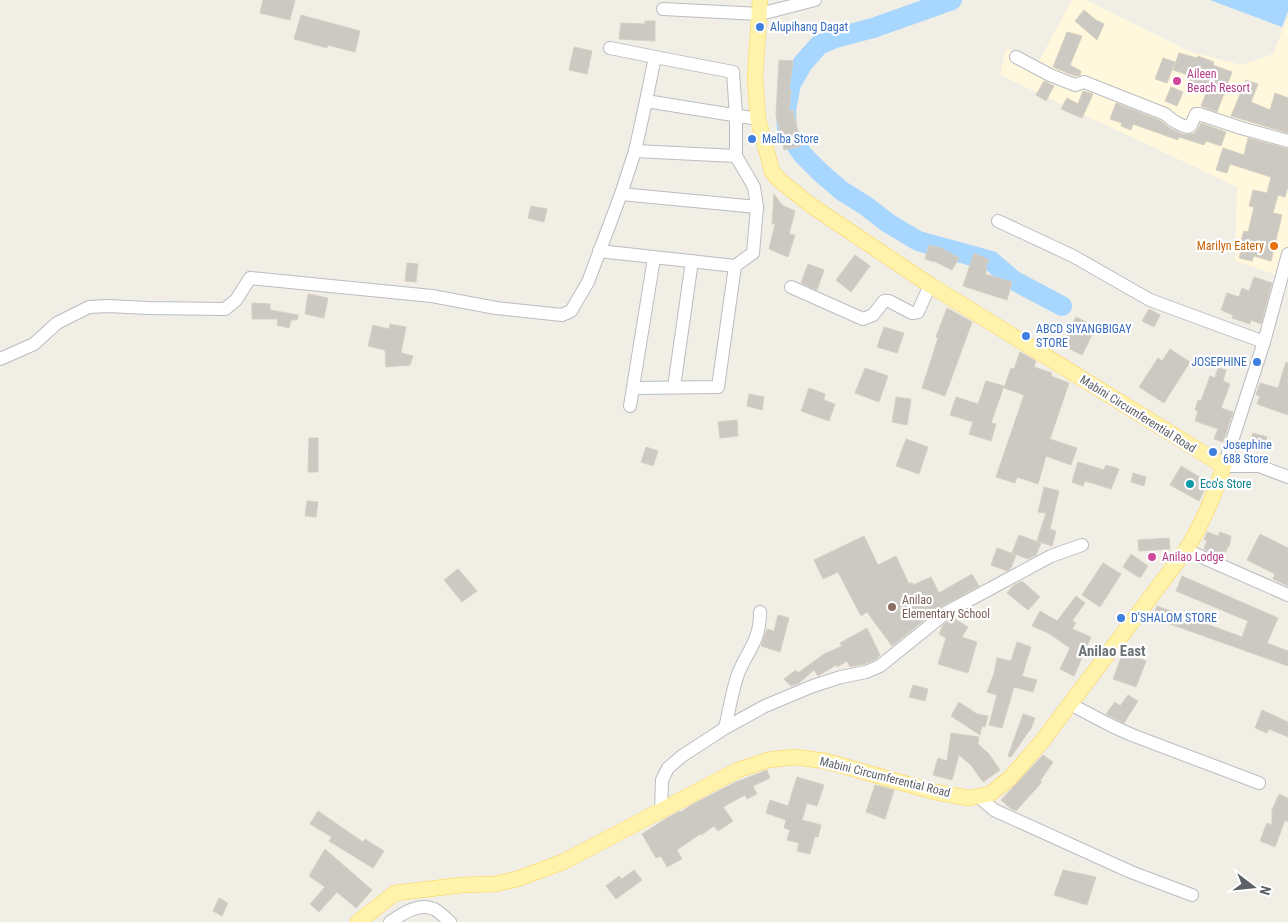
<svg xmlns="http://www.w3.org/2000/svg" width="1288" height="922" font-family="'Roboto Condensed',sans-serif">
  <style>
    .commercial { fill: #fff8dc }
    .water { fill: #a7d6ff }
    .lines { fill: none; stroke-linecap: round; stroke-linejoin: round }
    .river { stroke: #a7d6ff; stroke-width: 20 }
    .building { fill: #ccc8c2; stroke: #d6d0c2 }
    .minor-casing { stroke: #b9bdc2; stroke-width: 14 }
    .major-casing { stroke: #ffd250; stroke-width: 16 }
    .minor { stroke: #fff; stroke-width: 12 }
    .major { stroke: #fff3ac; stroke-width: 15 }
    .shop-dot { fill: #3f7fe0; stroke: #fff; stroke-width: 2 }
    .hotel-dot { fill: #d1479c; stroke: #fff; stroke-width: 2 }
    .food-dot { fill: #e8710a; stroke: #fff; stroke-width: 2 }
    .culture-dot { fill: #0f9aa8; stroke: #fff; stroke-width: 2 }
    .education-dot { fill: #8d6e63; stroke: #fff; stroke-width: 2 }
    .labels { text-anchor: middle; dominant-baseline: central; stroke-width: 4.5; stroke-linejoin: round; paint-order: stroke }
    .shop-label { font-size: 12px; fill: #366cbe; stroke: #fff; text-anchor: start }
    .hotel-label { font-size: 12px; fill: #b23c85; stroke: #fff; text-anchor: start }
    .food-label { font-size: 12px; fill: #c56008; stroke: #fff; text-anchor: end }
    .street-label { font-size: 12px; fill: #5c6167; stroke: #fff }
    .culture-label { font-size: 12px; fill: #0d838f; stroke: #fff; text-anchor: start }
    .education-label { font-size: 12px; fill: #785e54; stroke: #fff; text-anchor: start }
    .quarter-label { font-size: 15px; font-weight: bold; fill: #6d7379; stroke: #fff }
  </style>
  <rect width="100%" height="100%" fill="#f1eee5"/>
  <!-- commercial -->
  <polygon class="commercial" points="1072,0 1086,0 1191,52 1242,65 1273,54 1288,16 1288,279 1235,261 1237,187 1000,75 1006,49 1039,61"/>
  <!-- water -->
  <polygon class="water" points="1210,0 1288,0 1288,11 1282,27"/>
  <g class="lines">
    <!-- river -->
    <polyline class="river" points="952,0 873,28 835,38 819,45 803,63 791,84 786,110 787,132 803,155 821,173 842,191 866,206 888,223 918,241 991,261 1013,280 1062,306"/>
  </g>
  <!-- building -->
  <g class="building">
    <polygon points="263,0 295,0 290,20 260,13"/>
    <polygon points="1084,10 1096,20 1104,24 1097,40 1075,21"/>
    <polygon points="301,15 360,31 355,52 328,45 327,48 294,39"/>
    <polygon points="645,21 655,21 655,41 619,39 621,23 645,24"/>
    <polygon points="1067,32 1082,36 1070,65 1081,71 1080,75 1075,76 1053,67"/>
    <polygon points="574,47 592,51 587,74 569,70"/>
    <polygon points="1179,53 1197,58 1198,56 1214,62 1213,65 1232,72 1217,112 1201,106 1207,91 1188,85 1191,76 1173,70"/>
    <polygon points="1163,58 1175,62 1167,83 1155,79"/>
    <polygon points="779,60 793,61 789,90 791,90 789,111 793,110 801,146 784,150 776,115"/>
    <polygon points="1246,80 1258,84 1251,102 1270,110 1275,93 1288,98 1288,133 1231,116"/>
    <polygon points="1044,81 1054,86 1046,101 1036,95"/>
    <polygon points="1171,87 1183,92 1177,106 1165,101"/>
    <polygon points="1083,91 1093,94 1082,118 1061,109 1067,98 1078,104"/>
    <polygon points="1116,103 1161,121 1171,129 1182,134 1193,134 1198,129 1201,123 1226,132 1221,146 1206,141 1204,145 1179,137 1178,140 1133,124 1131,130 1121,126 1122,123 1110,119"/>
    <polygon points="1248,138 1288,149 1288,187 1285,197 1278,195 1273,213 1282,215 1271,261 1254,256 1252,261 1239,258 1243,245 1240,244 1244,231 1248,232 1254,207 1249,206 1253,190 1267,193 1271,177 1230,164 1227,173 1216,170 1223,148 1244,155"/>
    <polygon points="774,194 782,205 795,211 789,234 795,235 788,257 769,249 775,224 772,224"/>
    <polygon points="531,206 547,209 544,222 528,218"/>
    <polygon points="929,245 941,248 959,258 952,270 934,261 934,262 925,259"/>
    <polygon points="974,253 989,260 985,268 987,268 985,274 1012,282 1007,300 963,286"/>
    <polygon points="855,255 870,266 851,292 836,280"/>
    <polygon points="407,263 418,264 416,282 405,281"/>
    <polygon points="808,264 824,270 817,290 801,283"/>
    <polygon points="1254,277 1272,283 1261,324 1251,320 1250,324 1232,318 1233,315 1221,310 1227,293 1239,297 1242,288 1249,291"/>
    <polygon points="308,294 328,298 324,318 305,314"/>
    <polygon points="252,303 270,304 270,310 298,315 297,320 291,320 289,328 277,325 278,319 252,319"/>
    <polygon points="947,308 972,322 945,396 922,388 938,338 936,337"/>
    <polygon points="1149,309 1160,315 1154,327 1142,321"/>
    <polygon points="1076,317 1096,327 1082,355 1062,345"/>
    <polygon points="390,324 406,327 401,353 413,356 410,365 386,367 385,350 368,346 373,325 389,329"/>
    <polygon points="884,327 904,333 897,353 877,347"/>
    <polygon points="1170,349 1190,362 1164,403 1139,387 1158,358 1162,361"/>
    <polygon points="1020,352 1036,361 1034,367 1052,373 1051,376 1069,383 1050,439 1077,448 1071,465 1046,456 1038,484 1017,477 1015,483 996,477 1024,395 1004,388 1011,368 1014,369"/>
    <polygon points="1286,362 1288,363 1288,415 1257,404 1260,396 1256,395 1260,383 1278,388"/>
    <polygon points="865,368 888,376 879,402 855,393"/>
    <polygon points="1218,368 1226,370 1223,381 1230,384 1221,408 1233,412 1223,442 1214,439 1218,429 1195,421 1198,411 1195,410 1198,400 1201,401 1210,376 1215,378"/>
    <polygon points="986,381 1004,386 991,423 996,424 991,441 969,434 973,422 950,415 956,397 978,404"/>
    <polygon points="809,388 825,394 824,400 835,404 829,421 801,411"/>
    <polygon points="749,394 764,397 762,410 747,406"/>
    <polygon points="896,397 911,399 907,425 892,422"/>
    <polygon points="737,420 738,436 720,438 718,422"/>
    <polygon points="1253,433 1267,437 1263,449 1249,445"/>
    <polygon points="309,438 318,438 318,472 308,472"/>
    <polygon points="906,439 928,447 919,474 896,466"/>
    <polygon points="646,447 658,451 653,466 641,462"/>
    <polygon points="1078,462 1104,470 1106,465 1119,469 1111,489 1085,481 1083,486 1072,482"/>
    <polygon points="1181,466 1208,482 1199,501 1170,485"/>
    <polygon points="1133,473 1146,477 1144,486 1131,482"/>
    <polygon points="1044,487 1059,491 1050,529 1056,531 1052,546 1037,541 1046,513 1038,512"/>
    <polygon points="307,501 318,502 316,517 305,516"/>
    <polygon points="1207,532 1218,536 1220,532 1231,536 1229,547 1228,546 1226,552 1222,551 1221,556 1204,549 1207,540 1204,540"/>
    <polygon points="1260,534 1288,548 1288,586 1273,579 1275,574 1247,560"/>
    <polygon points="1019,535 1041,543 1036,555 1028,559 1012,553"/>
    <polygon points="864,536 878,565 896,556 909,584 912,582 913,585 931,577 939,593 972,574 979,586 942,606 892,646 867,612 861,616 838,572 823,579 814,560"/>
    <polygon points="1169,538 1170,549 1139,551 1138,540"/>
    <polygon points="997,548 1016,555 1011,568 1007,571 991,565"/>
    <polygon points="1131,554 1148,566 1140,578 1123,567"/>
    <polygon points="1103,563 1121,574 1100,607 1082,595"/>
    <polygon points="458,569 477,591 462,602 444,580"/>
    <polygon points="1182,576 1278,618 1267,643 1288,651 1288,666 1153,618 1157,606 1242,637 1248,621 1176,591"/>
    <polygon points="1022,581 1040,597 1028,610 1007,593 1013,586"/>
    <polygon points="1076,596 1085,603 1072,621 1076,623 1072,629 1091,637 1074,676 1060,669 1070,648 1048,633 1032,626 1040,611 1057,621"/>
    <polygon points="778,615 789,618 780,652 761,646 767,629 774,631"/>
    <polygon points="953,618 968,627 962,637 977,642 968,673 938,664 946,638 939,634 943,625"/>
    <polygon points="867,628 880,655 876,659 864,664 850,667 847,661 837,667 836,665 818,676 814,670 799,683 791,686 784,679 796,670 798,673 824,654 842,646 840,643"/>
    <polygon points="1017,642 1031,647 1022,676 1037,680 1033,692 1014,687 1002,728 989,725 997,695 987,692 994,674 997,658 1011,661"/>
    <polygon points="1123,652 1146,661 1136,687 1113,679"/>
    <polygon points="913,685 928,689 925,701 909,697"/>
    <polygon points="1128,695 1138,701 1124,723 1106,714 1115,702 1120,706"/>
    <polygon points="959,702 977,714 988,716 985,727 982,726 980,735 951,716"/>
    <polygon points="1262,710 1288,722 1288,737 1269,729 1267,733 1255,728"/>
    <polygon points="1023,714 1035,718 1030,731 1029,731 1011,757 1008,756"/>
    <polygon points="951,733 979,737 978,744 989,754 1000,770 983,782 971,765 959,755 952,780 933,775 938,758 947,761"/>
    <polygon points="1043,755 1053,762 1040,781 1042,782 1016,811 1010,808 1001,800"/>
    <polygon points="767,770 770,778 753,786 757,794 747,799 745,795 723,807 733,821 718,831 714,826 701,835 700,834 677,850 682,859 667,867 661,856 656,858 642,834 667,818 680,811 681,812 691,805 736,782"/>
    <polygon points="797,777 824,785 817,806 807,803 802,820 821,825 818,837 815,836 810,854 797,851 799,843 787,840 790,830 784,828 786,820 766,813 770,800 788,806"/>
    <polygon points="875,785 894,790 885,819 866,812"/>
    <polygon points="1279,794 1288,798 1288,822 1285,820 1275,847 1260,841 1267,823 1272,825 1272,810"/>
    <polygon points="318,811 363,842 365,839 384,851 373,868 329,841 332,837 310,824"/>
    <polygon points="325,849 372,890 356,908 337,892 319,912 310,904 325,887 309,876"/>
    <polygon points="634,870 642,880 616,899 606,886 619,876 622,879"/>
    <polygon points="1063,870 1096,877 1087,905 1054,895"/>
    <polygon points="219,898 228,903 222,916 213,911"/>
  </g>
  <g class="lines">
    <defs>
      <g id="minor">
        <polyline points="663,9 760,14 815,0"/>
        <polyline points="610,48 655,57"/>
        <path d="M1016,57L1050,75L1075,85L1084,82L1165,114C1172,120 1178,125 1188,127L1191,125L1196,114H1199L1241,128L1288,141"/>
        <polyline points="635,151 736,156"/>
        <polyline points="621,194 757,207"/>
        <polyline points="998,221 1073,256 1150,300 1264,342"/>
        <polyline points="599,251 735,266"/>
        <polyline points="1288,254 1264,342 1224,466 1259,466 1288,477"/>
        <polyline points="791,287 863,319 873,315 884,301 889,301 912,313 918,312 930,285"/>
        <polyline points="0,359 34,344 57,323 89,307 108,306 148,308 225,309 236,300 250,278 432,296 496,308 562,315 571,311 588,282 621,194 635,151 646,101 758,119"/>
        <polyline points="674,387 692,261"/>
        <polyline points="634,388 718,387 735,266 753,253 757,207 754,187 736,156 736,116 733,72 655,57 646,101"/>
        <polyline points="630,406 654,258"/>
        <polyline points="1186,550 1288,595"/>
        <polyline points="1070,704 1112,726 1132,735 1259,783"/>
        <path d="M725,728C729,711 732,691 738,674C748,649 760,642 760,612"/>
        <polyline points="978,796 994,810 1131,872 1192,895"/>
        <polyline points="661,811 662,780 668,768 682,756 725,728 765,706 813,686 841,677 866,672 880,666 947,612 1051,556 1082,545"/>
        <path d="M390,922C402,914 419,902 434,909C440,912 445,918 450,922"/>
      </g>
      <path id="major" d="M358,922L395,893L462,885L495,884L517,879L563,862L738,770L768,760L794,757L826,761L935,792L969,798L990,794L1010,778L1043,740L1186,550C1203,523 1214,496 1224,466L930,285L809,204L777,178L772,171L758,119L755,78L760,0"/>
    </defs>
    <!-- minor casing -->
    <use href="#minor" class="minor-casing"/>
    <!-- major casing -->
    <use href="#major" class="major-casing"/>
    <!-- minor -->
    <use href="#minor" class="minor"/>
    <!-- major -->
    <use href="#major" class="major"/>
  </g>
  <!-- markers -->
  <g class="shop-dot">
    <circle cx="760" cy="27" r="5"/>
    <circle cx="752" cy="139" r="5"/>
    <circle cx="1026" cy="336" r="5"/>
    <circle cx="1257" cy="362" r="5"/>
    <circle cx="1213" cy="452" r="5"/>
    <circle cx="1121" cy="618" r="5"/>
  </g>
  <g class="hotel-dot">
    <circle cx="1177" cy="81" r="5"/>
    <circle cx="1152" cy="557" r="5"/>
  </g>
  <circle class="food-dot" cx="1274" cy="246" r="5"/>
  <circle class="culture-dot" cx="1190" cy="484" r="5"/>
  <circle class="education-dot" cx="892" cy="607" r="5"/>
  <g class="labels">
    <!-- shop labels -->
    <g class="shop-label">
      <text x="770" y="27">Alupihang Dagat</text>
      <text x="762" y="139">Melba Store</text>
      <text x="1036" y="329">ABCD SIYANGBIGAY<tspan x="1036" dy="14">STORE</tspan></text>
      <text x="1247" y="362" text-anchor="end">JOSEPHINE</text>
      <text x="1223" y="445">Josephine<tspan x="1223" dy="14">688 Store</tspan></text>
      <text x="1131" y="618">D'SHALOM STORE</text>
    </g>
    <!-- hotel labels -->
    <g class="hotel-label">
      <text x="1187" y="74">Aileen<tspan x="1187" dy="14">Beach Resort</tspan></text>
      <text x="1162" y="557">Anilao Lodge</text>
    </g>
    <!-- food labels -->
    <g class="food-label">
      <text x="1264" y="246">Marilyn Eatery</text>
    </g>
    <!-- street labels -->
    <g class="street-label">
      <text transform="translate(1138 414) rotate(32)">Mabini Circumferential Road</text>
      <text transform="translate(885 777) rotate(14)">Mabini Circumferential Road</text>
    </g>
    <!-- culture labels -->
    <g class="culture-label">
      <text x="1200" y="484">Eco's Store</text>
    </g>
    <!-- education labels -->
    <g class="education-label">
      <text x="902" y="600">Anilao<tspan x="902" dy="14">Elementary School</tspan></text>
    </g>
    <!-- quarter labels -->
    <g class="quarter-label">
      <text x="1112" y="651">Anilao East</text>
    </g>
  </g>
  <!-- north arrow -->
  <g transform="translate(1253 887) rotate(106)" stroke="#ffffff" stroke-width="4" paint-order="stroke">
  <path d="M0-4L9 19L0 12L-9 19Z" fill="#5c6167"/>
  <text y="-8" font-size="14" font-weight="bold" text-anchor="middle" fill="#5c6167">N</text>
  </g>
</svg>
